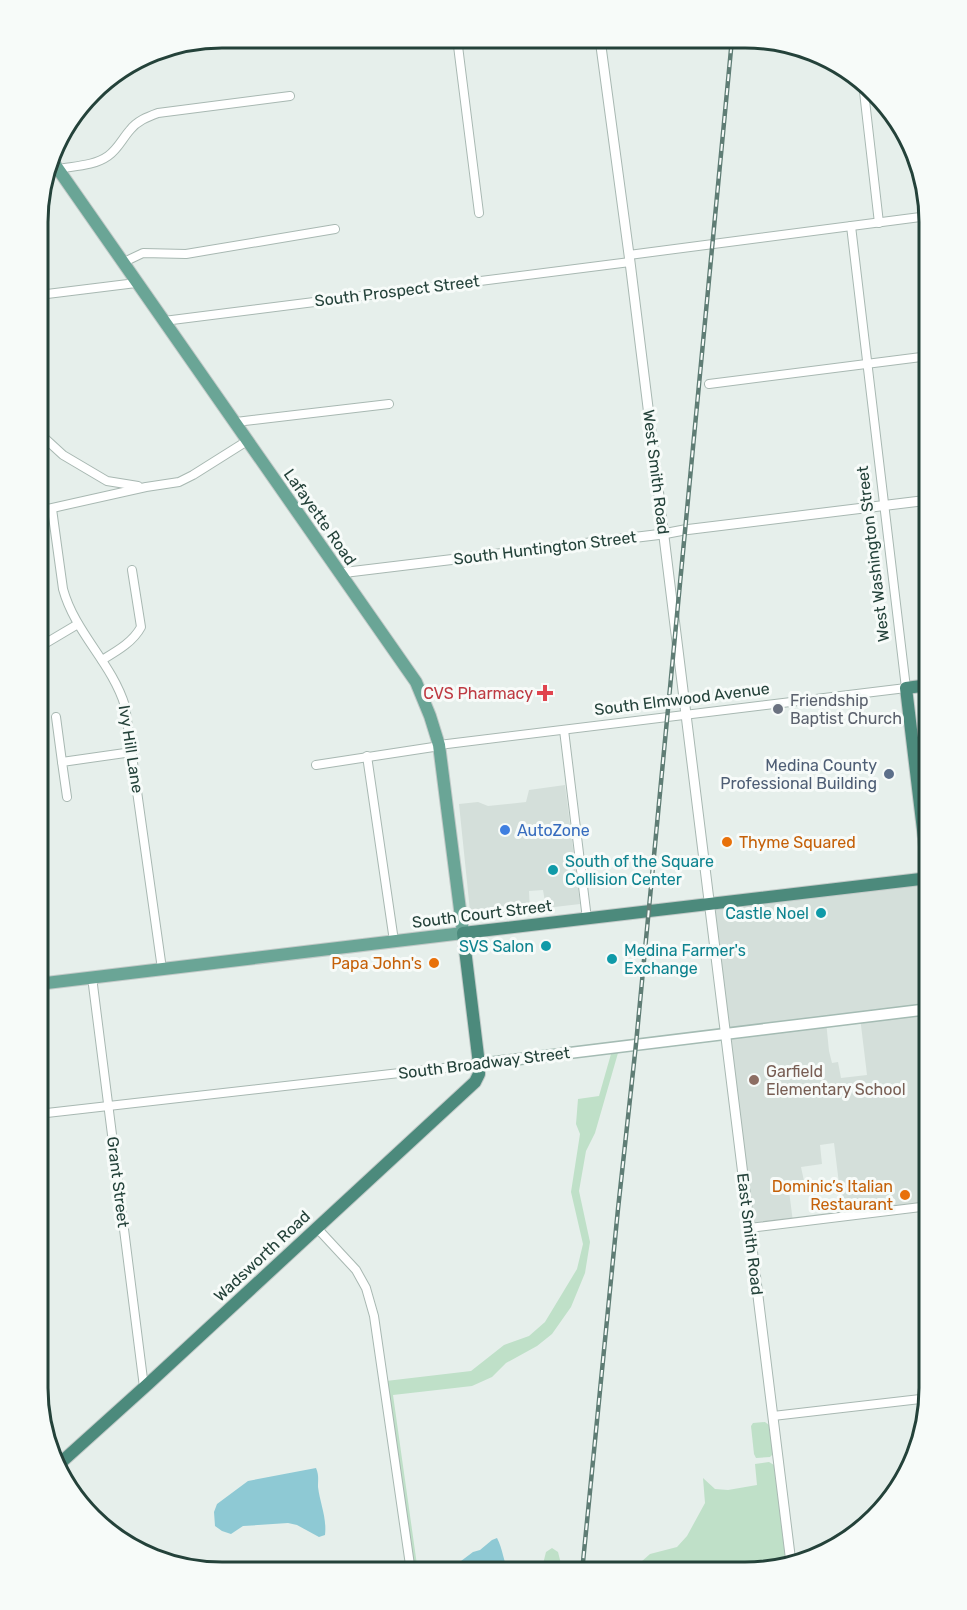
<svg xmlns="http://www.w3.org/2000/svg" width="967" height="1610" font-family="Rubik,sans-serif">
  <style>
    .built { fill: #d4dfda; fill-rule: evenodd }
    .green { fill: #bfe0c8 }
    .water { fill: #8ec9d4 }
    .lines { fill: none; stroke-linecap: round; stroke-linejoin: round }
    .minor-casing { stroke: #a8b8b2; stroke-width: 10 }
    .tertiary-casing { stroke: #a8b8b2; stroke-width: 11 }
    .secondary-casing { stroke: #a4bbb3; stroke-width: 13 }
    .primary-casing { stroke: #c2cac8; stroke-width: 14 }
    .trunk-casing { stroke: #c2cac8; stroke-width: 14 }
    .minor { stroke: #fff; stroke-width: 8 }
    .tertiary { stroke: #fff; stroke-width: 9 }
    .secondary { stroke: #fff; stroke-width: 10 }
    .primary { stroke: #6aa596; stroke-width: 12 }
    .trunk { stroke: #4c8a7c; stroke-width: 12 }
    .rail-casing { stroke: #5f7d75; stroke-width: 4.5 }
    .rail { stroke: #f7fbf9; stroke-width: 2; stroke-dasharray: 7; stroke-linecap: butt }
    .health-dot { fill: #e0444e; stroke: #f7fbf9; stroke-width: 2 }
    .worship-dot { fill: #6b7280; stroke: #f7fbf9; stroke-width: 2 }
    .service-dot { fill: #5c6f8a; stroke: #f7fbf9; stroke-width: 2 }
    .shop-dot { fill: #3f7fe0; stroke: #f7fbf9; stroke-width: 2 }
    .food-dot { fill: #e8710a; stroke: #f7fbf9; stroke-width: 2 }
    .culture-dot { fill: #0f9aa8; stroke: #f7fbf9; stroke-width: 2 }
    .education-dot { fill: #8d6e63; stroke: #f7fbf9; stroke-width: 2 }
    .labels { text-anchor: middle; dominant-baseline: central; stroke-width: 6; stroke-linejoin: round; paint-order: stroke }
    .street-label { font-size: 16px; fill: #24423a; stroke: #f7fbf9 }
    .health-label { font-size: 16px; fill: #be3a42; stroke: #f7fbf9; text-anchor: end }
    .worship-label { font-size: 16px; fill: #5b616d; stroke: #f7fbf9; text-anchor: start }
    .service-label { font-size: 16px; fill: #4e5e75; stroke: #f7fbf9; text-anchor: end }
    .shop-label { font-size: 16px; fill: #366cbe; stroke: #f7fbf9; text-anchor: start }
    .food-label { font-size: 16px; fill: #c56008; stroke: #f7fbf9; text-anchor: end }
    .culture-label { font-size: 16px; fill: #0d838f; stroke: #f7fbf9; text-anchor: start }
    .education-label { font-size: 16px; fill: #785e54; stroke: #f7fbf9; text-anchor: start }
    .rim { fill: none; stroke: #24423a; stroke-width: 3 }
  </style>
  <rect width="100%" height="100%" fill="#e6efeb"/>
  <!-- built -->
  <g class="built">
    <polygon points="565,785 580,904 546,908 543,890 529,891 530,912 478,918 470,911 459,804 478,802 488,806 526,802 529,790"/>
    <path d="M929,880V1206L843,1216L834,1143L820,1145L822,1164L801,1167L804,1181L788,1183L793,1222L749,1228L709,905ZM860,1017L867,1075L841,1078L838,1062L832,1063L829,1051L826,1021Z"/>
  </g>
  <!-- green -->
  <g class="green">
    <polygon points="620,1046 595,1133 586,1151 579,1191 590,1242 585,1273 571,1307 552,1334 537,1346 506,1363 492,1377 472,1386 393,1395 418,1572 413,1572 386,1381 471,1371 504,1345 529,1336 545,1322 577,1269 583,1244 571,1192 580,1134 576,1124 578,1099 599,1096 613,1047"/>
    <polygon points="765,1422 769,1425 773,1454 770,1457 756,1458 754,1454 751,1426 753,1423"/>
    <polygon points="769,1462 774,1465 786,1564 745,1572 635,1572 641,1562 650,1554 677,1547 687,1536 705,1503 703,1478 715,1489 728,1490 757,1485 755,1464"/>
    <polygon points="552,1548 558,1552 563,1572 541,1572 546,1552"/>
  </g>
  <!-- water -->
  <g class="water">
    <path d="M316,1468C319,1475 318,1479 318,1487C320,1503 327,1518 325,1535L319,1537L297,1525L288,1523L243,1526L231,1534L222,1531L215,1526L214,1512L217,1504L248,1481Z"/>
    <path d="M497,1538C503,1549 503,1561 509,1572H461V1561L473,1552L480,1550L492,1540Z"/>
  </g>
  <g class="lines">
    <defs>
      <g id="minor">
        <polyline points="457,38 479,213"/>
        <polyline points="863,83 879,223"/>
        <path d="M58,169C74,166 94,166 108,156C118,149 122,139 130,130C137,121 147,117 158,113L290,96"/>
        <polyline points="629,255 928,216"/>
        <polyline points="122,263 143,253 186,254 335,229"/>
        <polyline points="39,295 136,283"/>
        <polyline points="164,321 630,262"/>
        <polyline points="709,384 929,356"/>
        <polyline points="236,422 389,404"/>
        <polyline points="39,433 63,455 107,481 138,486"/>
        <path d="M52,509L63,589C75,633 112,663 125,706L162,969"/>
        <polyline points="39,511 146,487 179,482 193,475 247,441"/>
        <polyline points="38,645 46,643 78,624"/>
        <path d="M102,660C117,651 133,642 141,627L132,570"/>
        <polyline points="56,717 62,762"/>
        <polyline points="564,730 587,919"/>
        <polyline points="439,745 906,688 851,226"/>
        <polyline points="367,756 394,941"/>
        <polyline points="316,765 440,746"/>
        <polyline points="67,797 62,762 132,752"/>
        <polyline points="92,977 144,1387"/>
        <polyline points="38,1114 479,1064"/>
        <polyline points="317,1228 356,1270 366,1288 374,1316 411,1572"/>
        <polyline points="749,1228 929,1206"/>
        <polyline points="773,1416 929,1398"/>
      </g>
      <g id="tertiary">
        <polyline points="600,39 630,262 791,1563"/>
        <polyline points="732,39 788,47"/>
        <polyline points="340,573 663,534 684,530 929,500"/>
      </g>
      <polyline id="secondary" points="479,1064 929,1009"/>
      <polyline id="primary" points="38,984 463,933 439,745 430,716 416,682 51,159"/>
      <g id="trunk">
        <polyline points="929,880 906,688 929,685"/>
        <polyline points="57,1466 148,1384 475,1082 479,1074 479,1064 463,933 929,878"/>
      </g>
    </defs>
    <!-- minor casing -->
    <use href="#minor" class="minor-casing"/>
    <!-- tertiary casing -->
    <use href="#tertiary" class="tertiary-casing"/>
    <!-- secondary casing -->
    <use href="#secondary" class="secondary-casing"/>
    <!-- primary casing -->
    <use href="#primary" class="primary-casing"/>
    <!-- trunk casing -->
    <use href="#trunk" class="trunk-casing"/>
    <!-- minor -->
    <use href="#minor" class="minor"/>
    <!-- tertiary -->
    <use href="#tertiary" class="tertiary"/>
    <!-- secondary -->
    <use href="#secondary" class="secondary"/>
    <!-- primary -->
    <use href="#primary" class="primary"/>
    <!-- trunk -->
    <use href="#trunk" class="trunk"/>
    <defs>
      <polyline id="rail" points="582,1572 618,1209 636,1044 732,39"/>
    </defs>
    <!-- rail casing -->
    <use href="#rail" class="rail-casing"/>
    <!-- rail -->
    <use href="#rail" class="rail"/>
  </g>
  <!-- markers -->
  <path class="health-dot" d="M542 684h6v6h6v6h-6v6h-6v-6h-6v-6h6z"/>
  <circle class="worship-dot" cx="778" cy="709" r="6"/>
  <circle class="service-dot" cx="889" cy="774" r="6"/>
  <circle class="shop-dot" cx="505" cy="830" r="6"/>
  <g class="food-dot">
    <circle cx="727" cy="842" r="6"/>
    <circle cx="434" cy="963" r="6"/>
    <circle cx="905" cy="1195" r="6"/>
  </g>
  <g class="culture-dot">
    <circle cx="553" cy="870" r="6"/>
    <circle cx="821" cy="913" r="6"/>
    <circle cx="546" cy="946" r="6"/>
    <circle cx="612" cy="959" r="6"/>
  </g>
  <circle class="education-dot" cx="754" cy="1080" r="6"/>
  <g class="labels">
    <!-- street labels -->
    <g class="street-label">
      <text transform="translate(397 291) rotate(-7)">South Prospect Street</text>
      <text transform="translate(656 472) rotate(83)">West Smith Road</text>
      <text transform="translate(320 517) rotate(55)">Lafayette Road</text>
      <text transform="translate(545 548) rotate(-7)">South Huntington Street</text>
      <text transform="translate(873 554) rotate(-97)">West Washington Street</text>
      <text transform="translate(682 699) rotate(-7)">South Elmwood Avenue</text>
      <text transform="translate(131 749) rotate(81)">Ivy Hill Lane</text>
      <text transform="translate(482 914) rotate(-7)">South Court Street</text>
      <text transform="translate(484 1063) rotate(-7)">South Broadway Street</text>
      <text transform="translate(118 1182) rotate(83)">Grant Street</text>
      <text transform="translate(750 1234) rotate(83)">East Smith Road</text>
      <text transform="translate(262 1256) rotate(-43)">Wadsworth Road</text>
    </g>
    <!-- health labels -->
    <g class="health-label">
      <text x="533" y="693">CVS Pharmacy</text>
    </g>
    <!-- worship labels -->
    <g class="worship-label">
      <text x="790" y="700">Friendship<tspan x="790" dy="18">Baptist Church</tspan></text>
    </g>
    <!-- service labels -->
    <g class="service-label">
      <text x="877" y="765">Medina County<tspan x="877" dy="18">Professional Building</tspan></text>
    </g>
    <!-- shop labels -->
    <g class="shop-label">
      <text x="517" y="830">AutoZone</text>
    </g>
    <!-- food labels -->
    <g class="food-label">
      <text x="739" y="842" text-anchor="start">Thyme Squared</text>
      <text x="422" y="963">Papa John's</text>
      <text x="893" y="1186">Dominic’s Italian<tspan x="893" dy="18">Restaurant</tspan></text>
    </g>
    <!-- culture labels -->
    <g class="culture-label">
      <text x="565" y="861">South of the Square<tspan x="565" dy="18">Collision Center</tspan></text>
      <text x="809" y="913" text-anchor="end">Castle Noel</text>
      <text x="534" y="946" text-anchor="end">SVS Salon</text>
      <text x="624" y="950">Medina Farmer's<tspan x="624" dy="18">Exchange</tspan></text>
    </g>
    <!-- education labels -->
    <g class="education-label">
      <text x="766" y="1071">Garfield<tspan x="766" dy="18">Elementary School</tspan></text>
    </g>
  </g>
  <!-- crop -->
  <path d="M0 0H967V1610H0ZM222 48H745A174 174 0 0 1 919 222V1388A174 174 0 0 1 745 1562H222A174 174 0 0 1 48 1388V222A174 174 0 0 1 222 48Z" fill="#f7fbf9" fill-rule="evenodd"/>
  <path class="rim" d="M222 48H745A174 174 0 0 1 919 222V1388A174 174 0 0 1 745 1562H222A174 174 0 0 1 48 1388V222A174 174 0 0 1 222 48Z"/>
</svg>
